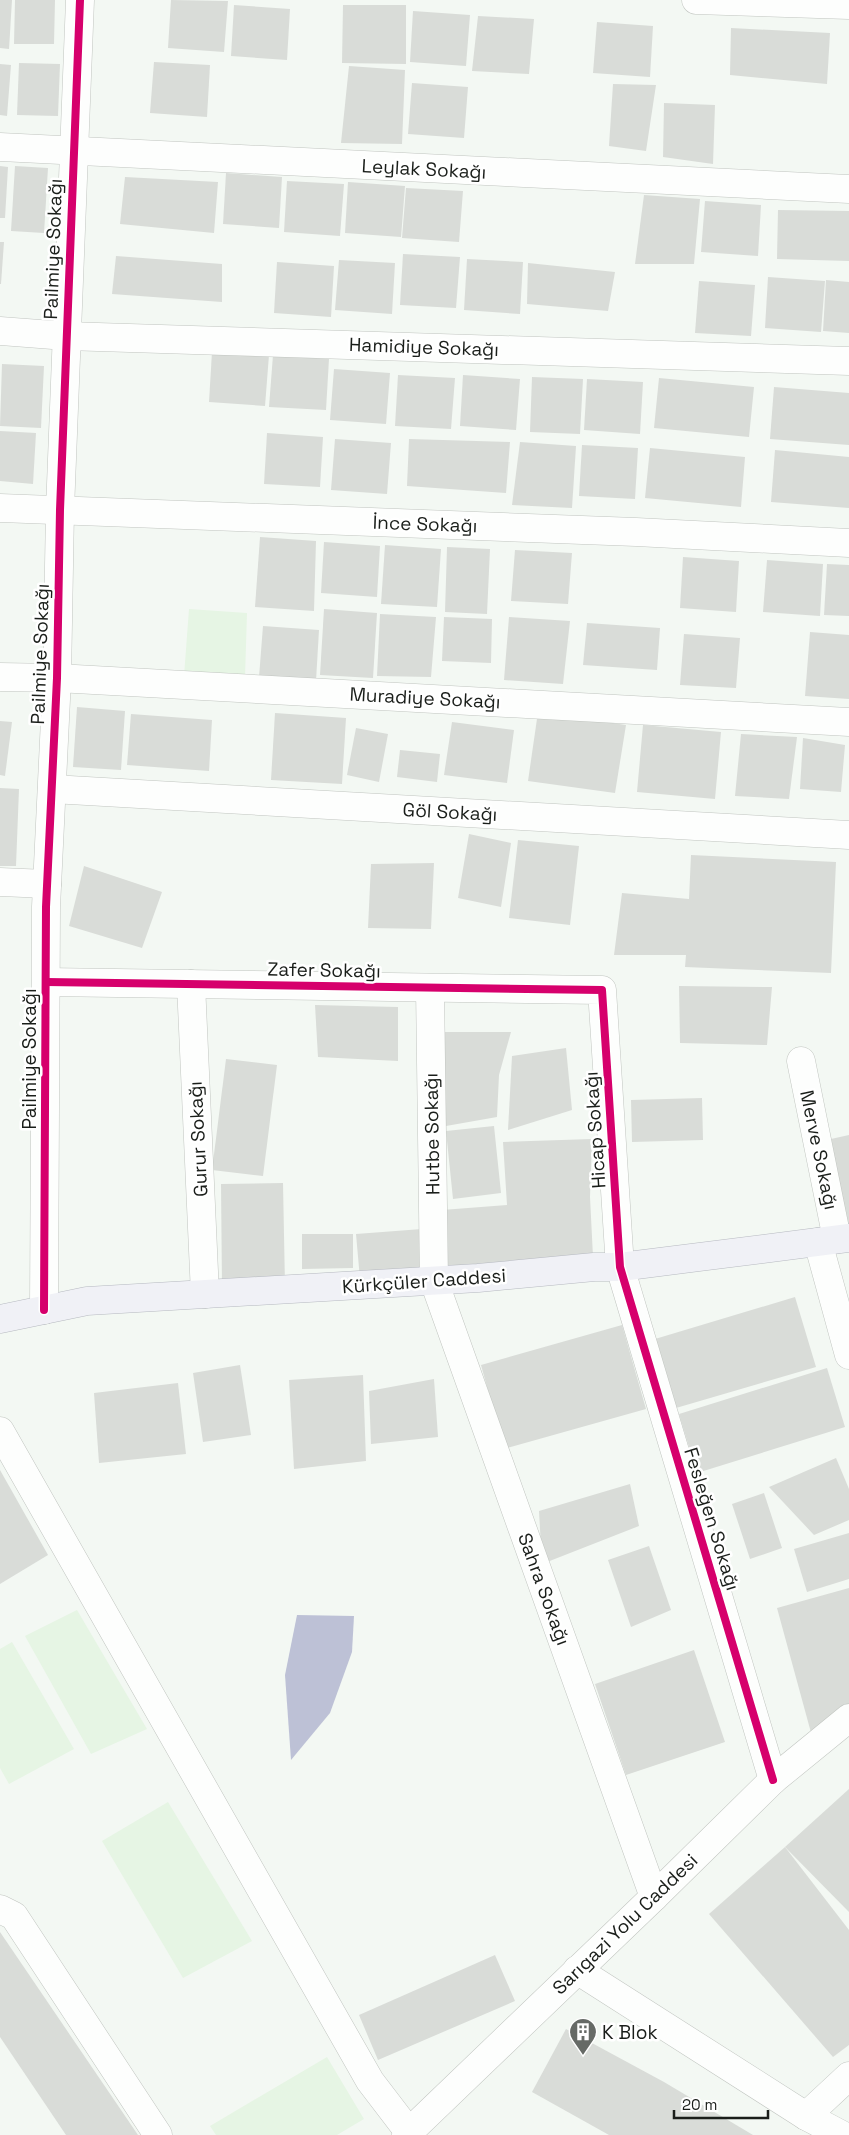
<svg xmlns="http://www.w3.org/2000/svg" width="849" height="2135" font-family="'Space Grotesk',sans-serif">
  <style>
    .green { fill: #e6f5e4 }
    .water { fill: #bdc1d6 }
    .building { fill: #d9dcd8 }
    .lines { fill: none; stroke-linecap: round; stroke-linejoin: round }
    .minor-casing { stroke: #c1c5c0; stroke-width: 29 }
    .major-casing { stroke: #b6b9c0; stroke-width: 29 }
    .minor { stroke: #fdfefd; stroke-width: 28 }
    .major { stroke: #f0f1f6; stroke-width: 28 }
    .cycleway-casing { stroke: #fff; stroke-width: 11 }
    .cycleway { stroke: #d6006c; stroke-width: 8 }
    .labels { text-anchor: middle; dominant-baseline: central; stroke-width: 5; stroke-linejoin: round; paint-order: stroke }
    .street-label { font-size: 19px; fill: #1a1e1a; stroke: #fff }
    .poi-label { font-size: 19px; fill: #1a1e1a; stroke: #fff; text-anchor: start }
  </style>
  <rect width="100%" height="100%" fill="#f3f8f3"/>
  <!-- green -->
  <g class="green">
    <polygon points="189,609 247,613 245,677 184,676"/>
    <polygon points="77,1610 147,1729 91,1754 25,1636"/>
    <polygon points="12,1642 74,1749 9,1784 0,1768 0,1649"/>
    <polygon points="168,1802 252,1941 183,1978 102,1841"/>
    <polygon points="327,2057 364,2119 337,2135 216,2135 210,2126"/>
  </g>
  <!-- water -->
  <polygon class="water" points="297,1615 354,1616 352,1652 330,1713 291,1760 285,1675"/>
  <!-- building -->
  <g class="building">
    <polygon points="0,0 12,0 9,49 0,48"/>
    <polygon points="15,0 55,0 54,44 14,44"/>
    <polygon points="171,0 228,1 224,52 168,48"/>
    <polygon points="234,5 290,9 287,60 231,56"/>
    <polygon points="343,5 406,5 406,64 342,63"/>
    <polygon points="413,11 470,15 466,66 410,62"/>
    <polygon points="478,16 534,19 529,74 472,71"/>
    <polygon points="597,22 653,26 650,77 593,73"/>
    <polygon points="731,28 830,33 827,84 730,75"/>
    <polygon points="154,62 210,65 207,117 150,113"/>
    <polygon points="19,63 60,64 58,116 17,115"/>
    <polygon points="0,64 11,65 7,116 0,115"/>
    <polygon points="349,66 405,70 402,144 341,143"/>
    <polygon points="412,83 468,87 464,138 408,134"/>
    <polygon points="613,84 656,85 646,151 609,146"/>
    <polygon points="664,103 715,105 713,164 663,157"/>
    <polygon points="0,166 8,167 5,218 0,218"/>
    <polygon points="15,166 48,168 44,233 11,231"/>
    <polygon points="226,173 282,177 279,228 223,224"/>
    <polygon points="125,177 218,182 214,233 120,224"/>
    <polygon points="287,181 344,184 340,236 284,232"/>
    <polygon points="348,182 405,186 401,237 345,233"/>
    <polygon points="406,188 463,191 459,242 402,238"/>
    <polygon points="644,195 700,199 694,264 635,264"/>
    <polygon points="705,201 761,205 758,256 701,252"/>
    <polygon points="778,210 849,211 849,261 777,259"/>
    <polygon points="0,242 4,242 1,284 0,284"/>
    <polygon points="403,254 460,257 456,308 400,305"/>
    <polygon points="116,256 222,264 222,302 112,294"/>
    <polygon points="467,259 523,262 520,314 464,310"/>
    <polygon points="339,260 395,263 392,314 335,310"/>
    <polygon points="277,262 334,266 331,317 274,313"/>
    <polygon points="528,263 615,272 608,311 527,304"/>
    <polygon points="768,277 825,281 821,332 765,328"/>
    <polygon points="826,280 849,282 849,333 823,331"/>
    <polygon points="699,281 755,285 751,336 695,333"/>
    <polygon points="212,352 269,355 265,406 209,402"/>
    <polygon points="273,355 329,359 326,410 269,407"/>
    <polygon points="2,364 44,366 41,428 0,426"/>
    <polygon points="334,369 390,373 386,424 330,420"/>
    <polygon points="398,375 455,378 451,429 395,426"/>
    <polygon points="463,375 520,379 516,430 460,426"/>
    <polygon points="532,377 583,379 580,434 530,432"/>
    <polygon points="659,378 754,387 749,437 654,428"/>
    <polygon points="587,379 643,382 640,434 584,430"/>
    <polygon points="774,387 849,393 849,445 770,439"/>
    <polygon points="0,431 36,433 33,484 0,481"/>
    <polygon points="267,433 323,437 320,487 264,484"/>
    <polygon points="335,439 391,443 387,494 331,490"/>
    <polygon points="409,439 510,442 506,493 407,486"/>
    <polygon points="520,442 576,446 572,508 512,505"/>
    <polygon points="582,445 638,448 635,499 579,496"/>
    <polygon points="650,448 745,457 741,507 645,498"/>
    <polygon points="775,450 849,457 849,508 771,502"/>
    <polygon points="260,537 316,541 314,611 255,607"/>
    <polygon points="324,542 380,546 377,597 321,593"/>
    <polygon points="385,545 441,549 437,607 381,604"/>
    <polygon points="447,547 490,549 487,614 445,612"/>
    <polygon points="515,550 572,553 568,604 511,601"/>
    <polygon points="683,557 739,561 736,612 680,608"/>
    <polygon points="767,560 823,564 820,616 763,612"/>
    <polygon points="827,564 849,565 849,616 824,615"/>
    <polygon points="324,609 377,613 373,678 320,675"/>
    <polygon points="380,614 436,617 431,677 377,676"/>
    <polygon points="444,617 492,619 491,663 442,661"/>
    <polygon points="509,617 570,621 563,684 504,680"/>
    <polygon points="587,623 660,628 657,670 583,665"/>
    <polygon points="263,626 319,630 316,681 259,677"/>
    <polygon points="810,632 849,635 849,699 805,696"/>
    <polygon points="684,634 740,638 736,688 680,685"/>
    <polygon points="77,707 125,711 121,770 73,767"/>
    <polygon points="538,712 626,725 615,793 528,781"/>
    <polygon points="275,713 346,718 342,784 271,780"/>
    <polygon points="131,714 212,720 209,771 127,765"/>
    <polygon points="0,721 12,722 5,776 0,775"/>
    <polygon points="452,722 514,730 507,783 444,775"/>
    <polygon points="643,725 721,732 715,799 637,792"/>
    <polygon points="356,728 388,734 379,782 347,775"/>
    <polygon points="741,734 797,737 789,799 735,796"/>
    <polygon points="803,738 845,745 841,792 800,789"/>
    <polygon points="400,750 440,754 437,782 397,777"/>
    <polygon points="0,788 19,789 16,866 0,866"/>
    <polygon points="469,834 511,843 501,907 458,898"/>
    <polygon points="518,840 579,846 570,925 509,918"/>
    <polygon points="691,855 836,862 831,973 685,967 686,955 614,955 622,893 689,899"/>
    <polygon points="434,863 431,929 368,928 371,864"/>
    <polygon points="84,866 162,892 142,948 69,926"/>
    <polygon points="679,986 772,987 767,1045 680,1043"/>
    <polygon points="315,1005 398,1007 398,1061 318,1057"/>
    <polygon points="441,1032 511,1032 499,1075 497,1117 446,1126"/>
    <polygon points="566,1048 572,1110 508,1130 512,1056"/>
    <polygon points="226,1059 277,1065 263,1176 212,1170"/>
    <polygon points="702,1098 703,1140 632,1142 631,1100"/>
    <polygon points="494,1126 501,1193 453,1199 446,1131"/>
    <polygon points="849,1135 849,1228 844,1229 831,1139"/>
    <polygon points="592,1139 590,1197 593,1257 446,1272 442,1210 507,1205 503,1142"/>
    <polygon points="283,1183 285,1286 222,1287 221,1184"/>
    <polygon points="422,1229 426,1273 360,1279 356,1234"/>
    <polygon points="302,1234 353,1234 353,1268 302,1269"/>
    <polygon points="795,1297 816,1367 676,1408 655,1339"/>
    <polygon points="622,1325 646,1409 504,1449 481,1365"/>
    <polygon points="240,1365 251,1435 203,1442 193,1373"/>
    <polygon points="827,1368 845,1427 697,1473 679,1414"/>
    <polygon points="363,1375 366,1461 294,1469 289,1380"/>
    <polygon points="434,1379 438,1437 371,1444 369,1391"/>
    <polygon points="178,1383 186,1454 99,1463 94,1393"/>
    <polygon points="836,1458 849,1489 849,1520 814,1535 769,1487"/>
    <polygon points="0,1470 48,1555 0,1584"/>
    <polygon points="630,1484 639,1526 542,1564 539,1511"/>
    <polygon points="764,1493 782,1548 750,1559 732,1504"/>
    <polygon points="849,1533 849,1579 807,1592 794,1549"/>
    <polygon points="649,1546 671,1610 631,1627 608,1560"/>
    <polygon points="849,1588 849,1712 813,1740 777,1608"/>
    <polygon points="694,1650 725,1742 626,1775 595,1684"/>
    <polygon points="849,1789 849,1912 785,1847"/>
    <polygon points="785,1847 849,1930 849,2045 833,2057 709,1914"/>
    <polygon points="0,1932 138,2135 66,2135 0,2037"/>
    <polygon points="495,1955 515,2001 378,2060 359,2015"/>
    <polygon points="566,2029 664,2082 753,2135 609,2135 532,2092"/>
  </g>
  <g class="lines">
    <defs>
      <g id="minor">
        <polyline points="696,0 849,5"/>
        <polyline points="0,147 849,189"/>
        <polyline points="0,331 66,336 849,361"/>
        <polyline points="0,508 636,532 849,543"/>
        <polyline points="0,677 57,678 849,722"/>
        <polyline points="52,789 849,835"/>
        <polyline points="0,882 47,884"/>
        <polyline points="46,982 602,990 620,1267 773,1780"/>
        <polyline points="191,984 205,1294"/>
        <polyline points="430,988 434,1281 654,1897"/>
        <polyline points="801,1061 837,1239"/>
        <polyline points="818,1242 849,1355"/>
        <polyline points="44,1310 46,907 57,678 60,510 80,0"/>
        <polyline points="0,1431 370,2081 409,2132"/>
        <polyline points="0,1909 14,1916 158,2135"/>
        <polyline points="577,1970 806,2116 842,2135"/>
        <polyline points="806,2116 849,2076"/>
        <polyline points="406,2135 654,1897 773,1780 849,1718"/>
      </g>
      <polyline id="major" points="0,1319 87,1301 478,1278 594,1267 620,1267 849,1238"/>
    </defs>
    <!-- minor casing -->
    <use href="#minor" class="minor-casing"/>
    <!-- major casing -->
    <use href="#major" class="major-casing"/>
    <!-- minor -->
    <use href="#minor" class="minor"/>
    <!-- major -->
    <use href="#major" class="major"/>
    <defs>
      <g id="cycleway">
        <polyline points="46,982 602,990 620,1267 773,1780"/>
        <polyline points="44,1310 46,907 57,678 60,510 80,0"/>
      </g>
    </defs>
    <!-- cycleway casing -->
    <use href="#cycleway" class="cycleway-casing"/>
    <!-- cycleway -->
    <use href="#cycleway" class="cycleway"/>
  </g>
  <!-- icons -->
  <defs>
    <symbol id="building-pin" viewBox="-11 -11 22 30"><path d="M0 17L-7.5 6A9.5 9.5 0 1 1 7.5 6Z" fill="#666a66" stroke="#fff"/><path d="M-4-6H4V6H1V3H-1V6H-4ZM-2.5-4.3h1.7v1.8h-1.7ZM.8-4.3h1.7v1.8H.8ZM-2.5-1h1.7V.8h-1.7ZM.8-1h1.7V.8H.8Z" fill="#fff"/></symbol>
  </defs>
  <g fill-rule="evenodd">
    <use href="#building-pin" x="567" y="2016" width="32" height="43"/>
  </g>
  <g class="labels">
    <!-- street labels -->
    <g class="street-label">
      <text transform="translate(424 169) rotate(3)">Leylak Sokağı</text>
      <text transform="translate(53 249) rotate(-88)">Pailmiye Sokağı</text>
      <text transform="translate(424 347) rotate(2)">Hamidiye Sokağı</text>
      <text transform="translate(425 524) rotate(2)">İnce Sokağı</text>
      <text transform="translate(40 654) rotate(-88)">Pailmiye Sokağı</text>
      <text transform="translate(425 698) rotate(3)">Muradiye Sokağı</text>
      <text transform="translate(450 812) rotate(3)">Göl Sokağı</text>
      <text transform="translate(324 970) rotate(1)">Zafer Sokağı</text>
      <text transform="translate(29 1059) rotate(-90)">Pailmiye Sokağı</text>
      <text transform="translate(595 1130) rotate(-94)">Hicap Sokağı</text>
      <text transform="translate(432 1134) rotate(-91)">Hutbe Sokağı</text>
      <text transform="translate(198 1139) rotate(-93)">Gurur Sokağı</text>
      <text transform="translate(819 1150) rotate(78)">Merve Sokağı</text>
      <text transform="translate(424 1281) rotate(-4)">Kürkçüler Caddesi</text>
      <text transform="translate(712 1519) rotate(73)">Fesleğen Sokağı</text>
      <text transform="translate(544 1589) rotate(70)">Sahra Sokağı</text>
      <text transform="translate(625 1924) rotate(-44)">Sarıgazi Yolu Caddesi</text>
    </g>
    <!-- poi labels -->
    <g class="poi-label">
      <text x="602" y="2032">K Blok</text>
    </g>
  </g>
  <!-- scale -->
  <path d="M674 2110v8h94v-8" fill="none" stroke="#1a1e1a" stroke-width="2.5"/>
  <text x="682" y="2110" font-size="15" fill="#1a1e1a" stroke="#ffffff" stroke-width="4" paint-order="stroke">20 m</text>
</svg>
